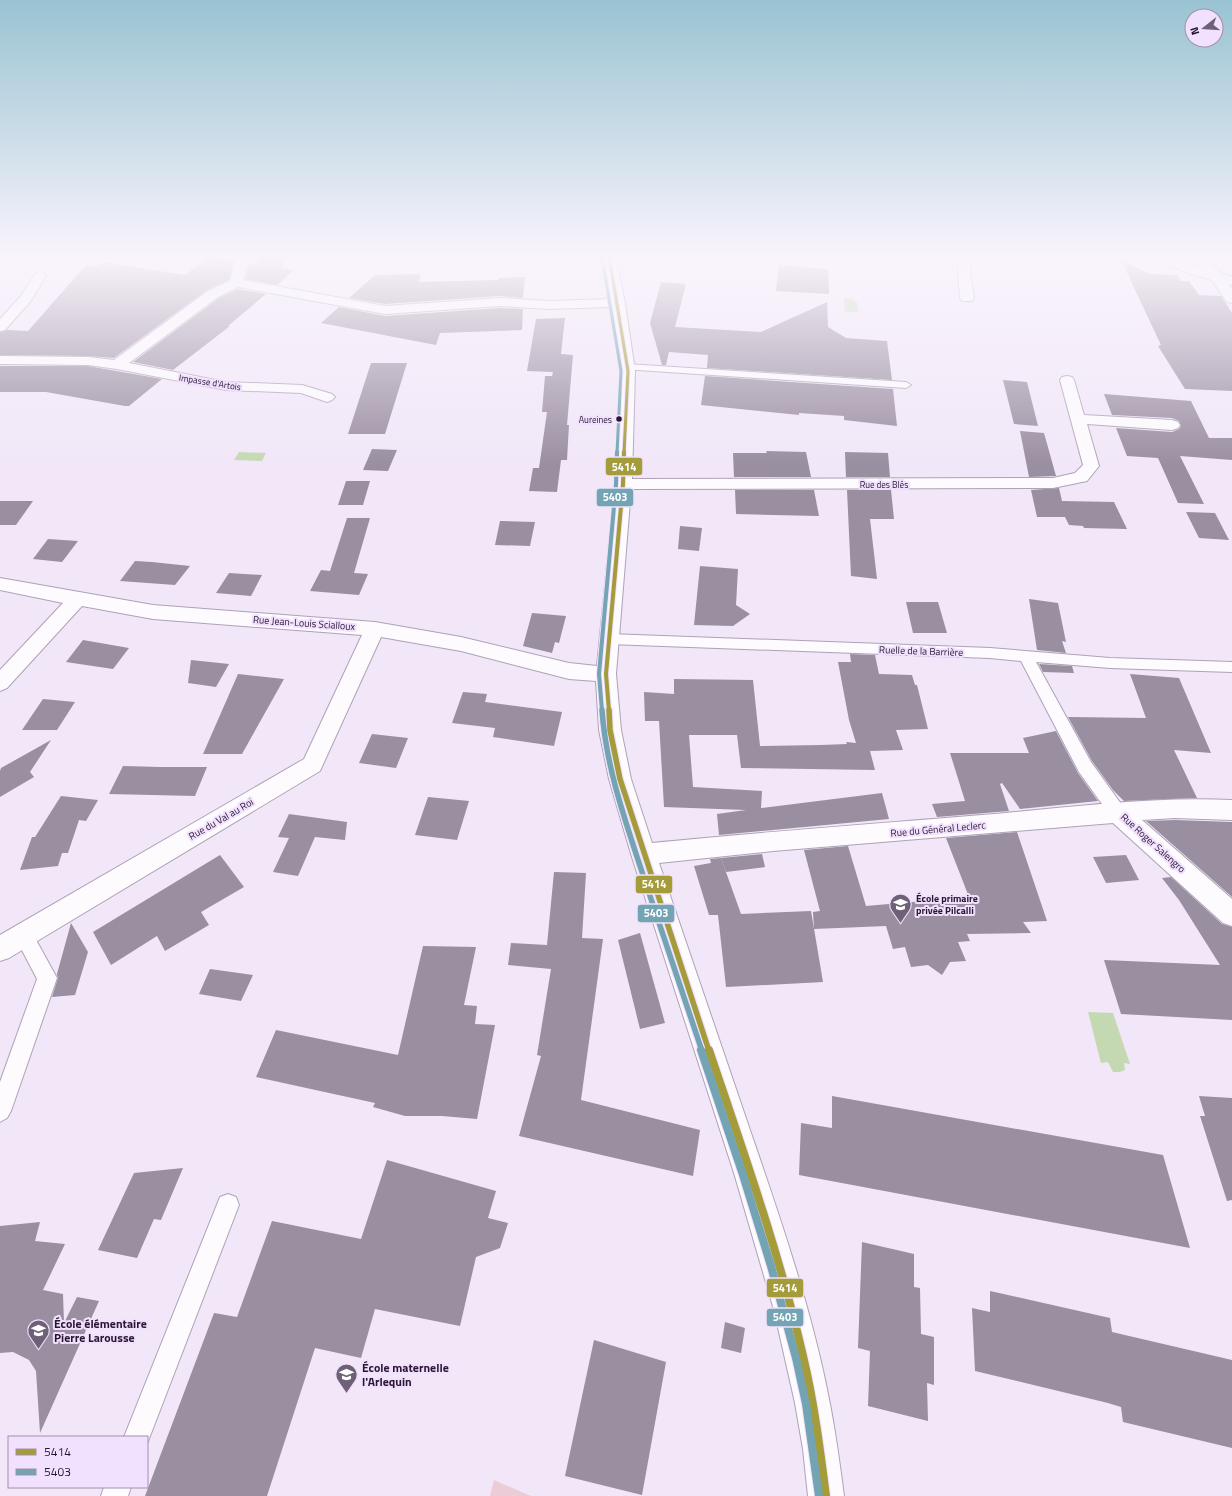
<svg xmlns="http://www.w3.org/2000/svg" width="1232" height="1496" font-family="'Titillium Web',sans-serif">
  <style>
    .green { fill: #eccdd7 }
    .water { fill: #c4d9b1 }
    .building { fill: #9a8ea1 }
    .lines { fill: none; stroke-linecap: round; stroke-linejoin: round }
    .lane-casing { stroke: #aea2b6; stroke-width: 2 }
    .street-casing { stroke: #aea2b6; stroke-width: 2 }
    .lane { fill: #fdfbfe; fill-rule: evenodd }
    .street { fill: #fdfbfe; fill-rule: evenodd }
    .bus-1-far3-casing { stroke: #f2e1fe; stroke-width: 5 }
    .bus-1-far2-casing { stroke: #f2e1fe; stroke-width: 6 }
    .bus-1-far1-casing { stroke: #f2e1fe; stroke-width: 8 }
    .bus-1-casing { stroke: #f2e1fe; stroke-width: 10 }
    .bus-2-far3-casing { stroke: #f2e1fe; stroke-width: 5 }
    .bus-2-far2-casing { stroke: #f2e1fe; stroke-width: 6 }
    .bus-2-far1-casing { stroke: #f2e1fe; stroke-width: 8 }
    .bus-2-casing { stroke: #f2e1fe; stroke-width: 10 }
    .bus-1-far3 { stroke: #a49b3a; stroke-width: 3 }
    .bus-1-far2 { stroke: #a49b3a; stroke-width: 4 }
    .bus-1-far1 { stroke: #a49b3a; stroke-width: 5.5 }
    .bus-1 { stroke: #a49b3a; stroke-width: 8 }
    .bus-2-far3 { stroke: #72a4b3; stroke-width: 3 }
    .bus-2-far2 { stroke: #72a4b3; stroke-width: 4 }
    .bus-2-far1 { stroke: #72a4b3; stroke-width: 5.5 }
    .bus-2 { stroke: #72a4b3; stroke-width: 8 }
    .bus-dot { fill: #281732; stroke: #f2e1fe; stroke-width: 1.5 }
    .labels { text-anchor: middle; dominant-baseline: central; stroke-width: 4; stroke-linejoin: round; paint-order: stroke }
    .far-street-label { font-size: 9px; fill: #281732; stroke: #f2e1fe }
    .bus-label { font-size: 9px; fill: #281732; stroke: #f2e1fe; text-anchor: end }
    .street-label { font-size: 10px; fill: #281732; stroke: #f2e1fe }
    .poi-label { font-size: 10px; font-weight: bold; fill: #281732; stroke: #f2e1fe; text-anchor: start }
    .near-poi-label { font-size: 12px; font-weight: bold; fill: #281732; stroke: #f2e1fe; text-anchor: start }
    .line-badge { stroke: #f2e1fe; stroke-width: 1.5 }
    .badge-label { font-size: 11px; text-anchor: middle; font-weight: bold; fill: #fff }
  </style>
  <rect width="100%" height="100%" fill="#f1e7f8"/>
  <!-- green -->
  <polygon class="green" points="494,1480 531,1496 490,1496"/>
  <!-- water -->
  <g class="water">
    <polygon points="844,298 853,299 854,301 857,302 858,312 845,312"/>
    <polygon points="239,452 266,453 262,461 234,460"/>
    <polygon points="1088,1012 1113,1013 1130,1064 1124,1063 1125,1070 1120,1072 1113,1072 1108,1062 1101,1063"/>
  </g>
  <!-- building -->
  <g class="building">
    <polygon points="260,256 287,256 282,268 294,270 277,285 245,279 249,263 256,264"/>
    <polygon points="209,257 234,261 229,280 207,290 114,358 88,356 0,355 0,332 7,330 28,331 86,265 96,267 103,262 185,275"/>
    <polygon points="1121,260 1150,274 1177,275 1181,281 1189,281 1199,295 1221,296 1232,313 1232,391 1185,389 1158,346 1161,345"/>
    <polygon points="779,265 828,269 829,294 776,291"/>
    <polygon points="421,274 419,282 498,280 498,278 525,277 523,298 500,296 385,304 349,298 375,275"/>
    <polygon points="661,282 686,284 675,327 761,332 827,302 828,327 846,338 887,341 892,380 707,368 708,355 669,352 666,365 662,365 650,323"/>
    <polygon points="238,289 266,294 228,326 230,326 173,370 133,362 219,298"/>
    <polygon points="339,307 385,316 500,308 523,309 522,330 440,333 436,345 321,323"/>
    <polygon points="565,318 561,354 573,355 567,425 569,425 567,460 561,460 557,492 529,491 533,468 539,468 547,412 542,412 545,376 552,376 553,372 527,371 536,319"/>
    <polygon points="371,363 407,363 385,434 348,434"/>
    <polygon points="0,366 88,366 162,379 129,406 125,406 46,392 0,392"/>
    <polygon points="705,376 893,389 897,426 844,420 844,416 799,413 799,415 701,405"/>
    <polygon points="1003,380 1027,382 1038,426 1014,424"/>
    <polygon points="1104,394 1191,401 1209,438 1232,438 1232,460 1180,456 1204,504 1178,503 1158,458 1127,456 1116,428 1172,432 1179,429 1181,426 1179,421 1172,418 1112,415"/>
    <polygon points="1020,431 1044,433 1056,476 1029,477"/>
    <polygon points="372,449 397,450 388,471 363,470"/>
    <polygon points="766,451 806,452 811,477 734,477 733,453 767,453"/>
    <polygon points="845,452 888,453 890,477 846,477"/>
    <polygon points="346,481 370,481 363,505 338,505"/>
    <polygon points="1059,488 1062,501 1114,502 1127,529 1084,528 1083,526 1069,525 1065,517 1037,517 1031,490"/>
    <polygon points="735,490 814,490 819,516 736,514"/>
    <polygon points="847,490 891,490 894,519 870,519 877,579 851,576"/>
    <polygon points="0,501 33,501 16,525 0,525"/>
    <polygon points="1186,512 1215,513 1229,540 1199,538"/>
    <polygon points="347,518 370,518 354,573 368,574 359,595 310,591 321,570 330,571"/>
    <polygon points="500,521 535,522 530,546 495,545"/>
    <polygon points="680,526 702,528 699,551 678,549"/>
    <polygon points="48,539 78,541 62,562 33,559"/>
    <polygon points="135,561 152,562 190,566 175,585 120,581"/>
    <polygon points="700,566 738,569 736,605 750,614 733,626 694,625"/>
    <polygon points="229,573 262,575 251,596 216,593"/>
    <polygon points="1029,599 1058,603 1066,642 1062,641 1066,653 1037,650"/>
    <polygon points="906,602 938,602 947,633 913,633"/>
    <polygon points="532,613 566,616 559,643 555,642 552,653 523,646"/>
    <polygon points="83,640 129,648 113,669 66,662"/>
    <polygon points="850,654 875,655 879,674 912,675 915,685 917,685 928,729 896,730 903,750 870,751 875,770 741,768 737,735 689,735 693,787 762,791 761,808 882,793 889,819 719,835 717,814 746,810 664,807 659,721 645,721 644,692 674,694 674,679 753,680 760,746 821,745 847,744 846,742 856,743 849,720 838,662 851,662"/>
    <polygon points="191,660 229,664 216,687 188,683"/>
    <polygon points="1039,664 1072,666 1074,673 1043,672"/>
    <polygon points="238,674 284,679 242,754 203,754"/>
    <polygon points="1130,674 1179,678 1211,753 1174,750 1197,798 1124,801 1113,790 1092,761 1068,717 1146,718"/>
    <polygon points="463,692 487,694 485,702 562,712 554,746 493,737 495,728 452,723"/>
    <polygon points="43,699 75,702 57,730 22,730"/>
    <polygon points="1056,731 1078,773 1098,801 1020,809 1002,783 1000,784 1009,811 937,817 932,804 965,801 950,753 1029,753 1023,738"/>
    <polygon points="372,734 408,738 396,768 359,763"/>
    <polygon points="51,740 30,772 34,777 0,797 0,771 1,768"/>
    <polygon points="123,766 160,767 207,767 195,796 109,794"/>
    <polygon points="61,796 98,800 86,821 79,820 68,853 62,853 58,866 20,870 32,837 35,837"/>
    <polygon points="428,797 469,801 457,840 415,835"/>
    <polygon points="289,814 347,822 345,840 315,837 298,876 273,872 289,838 278,837"/>
    <polygon points="1175,820 1232,822 1232,897 1146,821"/>
    <polygon points="1017,832 1047,921 1023,922 1031,933 967,934 970,941 958,942 966,961 950,962 942,975 928,965 911,967 905,947 893,949 886,926 814,929 813,912 820,911 804,850 848,846 866,906 969,897 946,838"/>
    <polygon points="762,854 765,867 726,872 721,858"/>
    <polygon points="220,855 244,887 201,912 209,925 165,951 157,936 111,965 93,932"/>
    <polygon points="1126,855 1139,880 1106,883 1093,857"/>
    <polygon points="721,858 741,914 811,911 823,982 726,987 718,915 709,915 694,866 711,863 710,859"/>
    <polygon points="554,872 586,873 582,938 603,939 581,1100 700,1130 693,1176 519,1136 541,1056 537,1055 551,969 508,965 511,943 547,945"/>
    <polygon points="1171,877 1222,924 1232,927 1232,1020 1121,1014 1104,960 1220,965 1179,900 1162,878"/>
    <polygon points="71,923 88,952 75,995 52,997 58,978 57,974"/>
    <polygon points="640,933 665,1023 640,1029 618,940"/>
    <polygon points="423,946 476,947 464,1005 477,1006 475,1024 495,1025 477,1119 442,1116 405,1116 373,1107 375,1103 256,1077 276,1030 398,1055"/>
    <polygon points="210,969 253,975 241,1001 199,994"/>
    <polygon points="832,1096 1163,1155 1190,1248 799,1175 801,1123 832,1128"/>
    <polygon points="1199,1096 1232,1098 1232,1200 1227,1201 1200,1116 1205,1116"/>
    <polygon points="387,1160 496,1191 488,1218 508,1223 500,1248 476,1257 460,1326 375,1309 361,1358 315,1348 267,1496 145,1496 214,1313 237,1317 272,1221 361,1239"/>
    <polygon points="183,1168 161,1220 154,1219 137,1258 98,1250 134,1173"/>
    <polygon points="40,1222 35,1241 65,1244 43,1290 63,1294 64,1323 77,1297 99,1301 40,1433 36,1371 29,1360 13,1352 0,1353 0,1226"/>
    <polygon points="862,1242 914,1254 914,1287 920,1288 921,1334 934,1337 934,1385 927,1383 928,1421 868,1406 870,1351 858,1348"/>
    <polygon points="990,1291 1110,1318 1112,1332 1232,1360 1232,1448 1123,1422 1121,1407 1108,1403 975,1371 972,1308 990,1312"/>
    <polygon points="725,1322 745,1328 741,1353 721,1348"/>
    <polygon points="594,1340 666,1362 642,1495 565,1476"/>
  </g>
  <g class="lines">
    <defs>
      <g id="lane">
        <polygon points="627,364 906,382 911,385 906,388 623,369 622,367"/>
        <polygon points="609,634 990,648 1110,658 1232,662 1232,672 1110,668 1036,662 1091,762 1124,808 1126,813 1124,818 1118,820 1112,818 1079,772 1021,661 990,658 609,644 604,643 602,639 604,635"/>
        <polygon points="23,926 30,929 57,978 11,1111 7,1118 0,1122 0,1082 37,979 14,935 16,929"/>
        <polygon points="228,1194 236,1197 239,1205 147,1444 147,1437 124,1437 220,1197"/>
        <polygon points="104,1487 131,1487 128,1496 101,1496"/>
      </g>
      <g id="street">
        <path d="M237,256H249L243,280L385,306L500,298L549,301L610,299L603,256H615L625,303L635,371L632,479L1053,478L1075,473L1083,465L1060,380L1062,377L1067,376L1072,377L1074,380L1084,415L1172,420L1178,422L1180,425L1178,428L1172,430L1087,424L1099,466L1087,481L1053,488L631,489L616,674L621,730L631,779L652,843C762,832 872,824 982,815C1065,808 1149,796 1232,800V820L1175,818L1142,820L1232,899V926L1223,923L1113,823L773,851L659,863C689,951 719,1039 749,1127C780,1218 812,1309 830,1404C836,1435 840,1465 844,1496H808L803,1449L795,1403L774,1310L734,1173L631,854L609,779L599,730L596,681L569,679L461,651L381,637L320,771L9,958L0,961V935L304,759L362,635L153,619L82,606L7,688L0,691V670L63,603L0,590V578L153,605L375,622L461,637L569,663L597,666L615,484L621,371L611,307L549,309L500,306L385,314L238,287L218,297L129,363L226,382L302,385L332,394L335,397L332,400L327,402L301,393L226,390L117,369L88,365L0,364V356L88,357L114,360L208,291L230,281Z"/>
        <polygon points="960,256 981,256 979,259 971,260 970,272 974,298 972,301 962,301 960,298 958,272"/>
        <path d="M1150,256H1167L1202,269L1196,256H1208C1214,268 1219,274 1232,277V285L1229,284L1232,289V303L1227,302L1212,280L1188,273L1152,259Z"/>
        <polygon points="40,272 44,273 46,276 30,302 5,330 0,331 0,319 20,297 36,273"/>
      </g>
    </defs>
    <!-- lane casing -->
    <use href="#lane" class="lane-casing"/>
    <!-- street casing -->
    <use href="#street" class="street-casing"/>
    <!-- lane -->
    <use href="#lane" class="lane"/>
    <!-- street -->
    <use href="#street" class="street"/>
    <defs>
      <polyline id="bus-1-far3" points="609,256 628,371 624,453"/>
      <polyline id="bus-1-far2" points="609,711 606,674 623,484 624,452"/>
      <polyline id="bus-1-far1" points="609,710 610,730 620,779 709,1051"/>
      <path id="bus-1" d="M709,1050C743,1151 779,1252 803,1356C814,1402 820,1449 826,1496"/>
      <polyline id="bus-2-far3" points="602,257 621,371 617,453"/>
      <polyline id="bus-2-far2" points="602,711 599,674 616,484 617,452"/>
      <path id="bus-2-far1" d="M602,710C606,768 626,823 644,878C663,935 682,993 702,1051"/>
      <polyline id="bus-2" points="701,1050 743,1175 771,1266 796,1358 806,1404 819,1496"/>
    </defs>
    <!-- bus-1-far3 casing -->
    <use href="#bus-1-far3" class="bus-1-far3-casing"/>
    <!-- bus-1-far2 casing -->
    <use href="#bus-1-far2" class="bus-1-far2-casing"/>
    <!-- bus-1-far1 casing -->
    <use href="#bus-1-far1" class="bus-1-far1-casing"/>
    <!-- bus-1 casing -->
    <use href="#bus-1" class="bus-1-casing"/>
    <!-- bus-2-far3 casing -->
    <use href="#bus-2-far3" class="bus-2-far3-casing"/>
    <!-- bus-2-far2 casing -->
    <use href="#bus-2-far2" class="bus-2-far2-casing"/>
    <!-- bus-2-far1 casing -->
    <use href="#bus-2-far1" class="bus-2-far1-casing"/>
    <!-- bus-2 casing -->
    <use href="#bus-2" class="bus-2-casing"/>
    <!-- bus-1-far3 -->
    <use href="#bus-1-far3" class="bus-1-far3"/>
    <!-- bus-1-far2 -->
    <use href="#bus-1-far2" class="bus-1-far2"/>
    <!-- bus-1-far1 -->
    <use href="#bus-1-far1" class="bus-1-far1"/>
    <!-- bus-1 -->
    <use href="#bus-1" class="bus-1"/>
    <!-- bus-2-far3 -->
    <use href="#bus-2-far3" class="bus-2-far3"/>
    <!-- bus-2-far2 -->
    <use href="#bus-2-far2" class="bus-2-far2"/>
    <!-- bus-2-far1 -->
    <use href="#bus-2-far1" class="bus-2-far1"/>
    <!-- bus-2 -->
    <use href="#bus-2" class="bus-2"/>
  </g>
  <!-- sky -->
  <linearGradient id="sky" x2="0" y2="1"><stop stop-color="#99c3d2"/><stop offset="0.55" stop-color="#f9f4fc"/><stop offset="1" stop-color="#f9f4fc" stop-opacity="0"/></linearGradient>
  <rect width="1232" height="465" fill="url(#sky)"/>
  <!-- icons -->
  <defs>
    <symbol id="school-pin" viewBox="-11 -11 22 30"><path d="M0 17L-7.5 6A9.5 9.5 0 1 1 7.5 6Z" fill="#6e6077" stroke="#f2e1fe"/><path d="M0-5L7-2L0 1L-7-2ZM-4 1L0 2.5L4 1V4Q0 6-4 4Z" fill="#fff"/></symbol>
  </defs>
  <g fill-rule="evenodd">
    <use href="#school-pin" x="888" y="892" width="25" height="34"/>
    <use href="#school-pin" x="26" y="1318" width="25" height="34"/>
    <use href="#school-pin" x="334" y="1362" width="25" height="34"/>
  </g>
  <!-- markers -->
  <circle class="bus-dot" cx="619" cy="419" r="3.5"/>
  <g class="labels">
    <!-- far-street labels -->
    <g class="far-street-label">
      <text transform="translate(210 382) rotate(9)">Impasse d'Artois</text>
      <text x="884" y="484">Rue des Blés</text>
    </g>
    <!-- bus labels -->
    <g class="bus-label">
      <text x="612" y="419">Aureines</text>
    </g>
    <!-- street labels -->
    <g class="street-label">
      <text transform="translate(304 623) rotate(4)">Rue Jean-Louis Scialloux</text>
      <text transform="translate(921 651) rotate(2)">Ruelle de la Barrière</text>
      <text transform="translate(221 819) rotate(-30)">Rue du Val au Roi</text>
      <text transform="translate(938 829) rotate(-5)">Rue du Général Leclerc</text>
      <text transform="translate(1153 843) rotate(42)">Rue Roger Salengro</text>
    </g>
    <!-- poi labels -->
    <g class="poi-label">
      <text x="916" y="898">École primaire<tspan x="916" dy="12">privée Pilcalli</tspan></text>
    </g>
    <!-- near-poi labels -->
    <g class="near-poi-label">
      <text x="54" y="1323">École élémentaire<tspan x="54" dy="14">Pierre Larousse</tspan></text>
      <text x="362" y="1367">École maternelle<tspan x="362" dy="14">l'Arlequin</tspan></text>
    </g>
  </g>
  <g class="line-badge">
    <rect x="605" y="457" width="38" height="19" rx="4" fill="#a49b3a"/>
    <rect x="596" y="488" width="38" height="19" rx="4" fill="#72a4b3"/>
    <rect x="635" y="875" width="38" height="19" rx="4" fill="#a49b3a"/>
    <rect x="637" y="904" width="38" height="19" rx="4" fill="#72a4b3"/>
    <rect x="766" y="1278" width="38" height="20" rx="4" fill="#a49b3a"/>
    <rect x="766" y="1308" width="38" height="19" rx="4" fill="#72a4b3"/>
  </g>
  <g class="badge-label">
    <text x="624" y="471">5414</text>
    <text x="615" y="501">5403</text>
    <text x="654" y="888">5414</text>
    <text x="656" y="917">5403</text>
    <text x="785" y="1292">5414</text>
    <text x="785" y="1321">5403</text>
  </g>
  <!-- legend -->
  <rect x="8" y="1436" width="140" height="52" fill="#f2e1fe" stroke="#a190ac"/>
  <rect x="16" y="1449" width="20" height="6" fill="#a49b3a" stroke="#a190ac"/>
  <text x="44" y="1456" font-size="12" fill="#281732">5414</text>
  <rect x="16" y="1469" width="20" height="6" fill="#72a4b3" stroke="#a190ac"/>
  <text x="44" y="1476" font-size="12" fill="#281732">5403</text>
  <!-- north arrow -->
  <g transform="translate(1204 28) rotate(253)"><circle r="19" fill="#f2e1fe" stroke="#a190ac"/>
  <path d="M0-3L7 15L0 10L-7 15Z" fill="#6e6077"/>
  <text y="-6" font-size="11" font-weight="bold" text-anchor="middle" fill="#281732">N</text>
  </g>
</svg>
